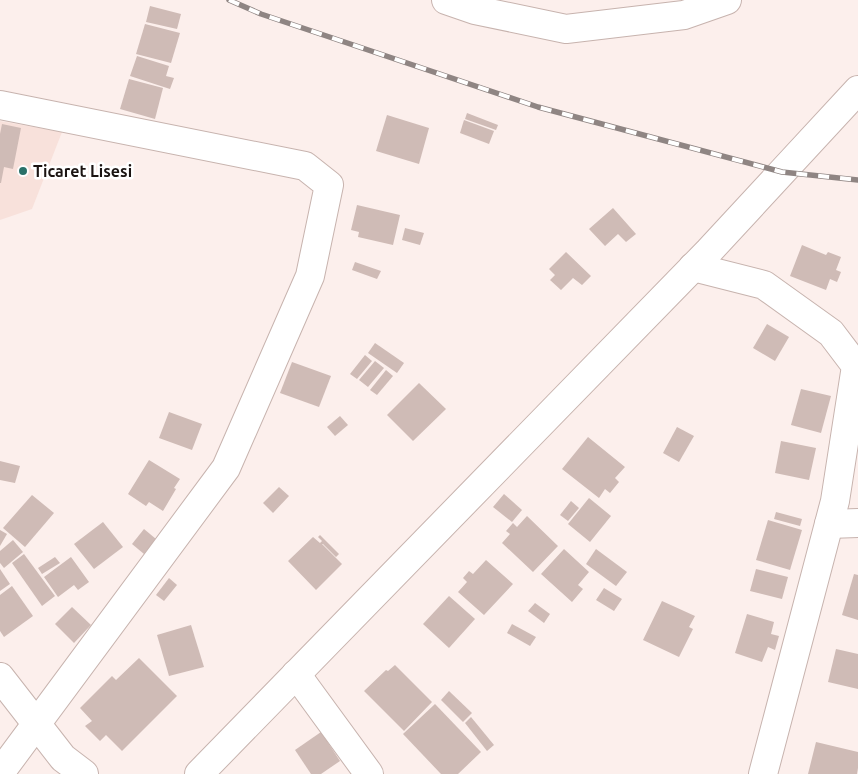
<svg xmlns="http://www.w3.org/2000/svg" width="858" height="774" font-family="Ubuntu,sans-serif">
  <style>
    .built { fill: #f8e1db }
    .building { fill: #cfbbb6 }
    .lines { fill: none; stroke-linecap: round; stroke-linejoin: round }
    .minor-casing { stroke: #c7b3ae; stroke-width: 30 }
    .minor { stroke: #fff; stroke-width: 28 }
    .rail-casing { stroke: #8f8583; stroke-width: 5.5 }
    .rail { stroke: #fff; stroke-width: 4; stroke-dasharray: 11; stroke-linecap: butt }
    .poi-dot { fill: #2a7169; stroke: #fff; stroke-width: 2 }
    .labels { text-anchor: middle; dominant-baseline: central; stroke-width: 5; stroke-linejoin: round; paint-order: stroke }
    .poi-label { font-size: 16px; font-weight: bold; fill: #1b1412; stroke: #fff; text-anchor: start }
  </style>
  <rect width="100%" height="100%" fill="#fcefec"/>
  <!-- built -->
  <polygon class="built" points="0,121 62,132 32,209 0,220"/>
  <!-- building -->
  <g class="building">
    <polygon points="150,6 181,14 177,29 146,22"/>
    <polygon points="145,24 180,33 171,63 136,54"/>
    <polygon points="137,56 169,66 166,76 174,78 170,89 130,76"/>
    <polygon points="129,79 163,88 155,119 120,109"/>
    <polygon points="467,113 498,125 496,130 465,119"/>
    <polygon points="387,115 429,128 419,164 376,151"/>
    <polygon points="464,120 494,131 489,144 460,133"/>
    <polygon points="2,124 21,128 13,169 4,167 1,183 0,183 0,134"/>
    <polygon points="357,205 400,215 393,245 358,237 359,232 351,230"/>
    <polygon points="613,208 636,234 626,242 618,234 605,246 589,229"/>
    <polygon points="405,228 424,233 420,245 402,240"/>
    <polygon points="802,245 826,255 828,252 841,257 836,270 841,272 837,282 830,279 826,290 790,276"/>
    <polygon points="566,252 591,276 582,285 573,278 561,290 550,280 555,275 549,269"/>
    <polygon points="355,262 381,271 377,279 352,270"/>
    <polygon points="767,324 789,337 775,361 753,348"/>
    <polygon points="375,343 404,363 397,373 368,353"/>
    <polygon points="365,355 372,361 357,379 350,374"/>
    <polygon points="375,361 384,368 368,387 359,380"/>
    <polygon points="292,362 331,376 319,407 280,393"/>
    <polygon points="386,370 393,376 377,395 370,390"/>
    <polygon points="419,383 446,409 413,441 387,415"/>
    <polygon points="801,389 831,396 821,433 791,425"/>
    <polygon points="169,412 202,424 192,450 159,438"/>
    <polygon points="340,416 348,425 335,436 327,427"/>
    <polygon points="677,427 694,436 679,462 663,453"/>
    <polygon points="588,437 625,467 615,478 619,482 610,493 605,489 599,498 562,469"/>
    <polygon points="781,441 816,448 809,480 775,473"/>
    <polygon points="149,460 180,479 174,488 176,489 163,511 149,502 146,506 128,494"/>
    <polygon points="0,461 20,466 15,483 0,480"/>
    <polygon points="279,487 289,496 273,513 263,503"/>
    <polygon points="504,494 522,510 512,522 493,507"/>
    <polygon points="32,495 54,513 25,547 3,528"/>
    <polygon points="589,498 611,516 590,542 568,524"/>
    <polygon points="571,501 579,508 568,521 560,515"/>
    <polygon points="776,512 802,519 800,526 774,519"/>
    <polygon points="527,516 558,546 533,572 502,543 510,534 506,531 513,523 517,527"/>
    <polygon points="768,520 802,530 790,570 756,560"/>
    <polygon points="103,522 123,547 94,569 74,544"/>
    <polygon points="144,529 156,539 144,554 132,544"/>
    <polygon points="0,530 7,534 0,546"/>
    <polygon points="320,535 339,554 336,557 323,544 322,544 342,564 316,590 288,561 313,537 320,543 322,541 318,537"/>
    <polygon points="13,540 23,552 4,568 0,563 0,551"/>
    <polygon points="564,549 589,572 578,585 583,589 572,602 541,574"/>
    <polygon points="596,549 627,572 616,586 586,564"/>
    <polygon points="24,554 55,596 42,606 12,563"/>
    <polygon points="55,557 60,563 42,574 38,568"/>
    <polygon points="71,557 89,582 78,590 74,585 58,597 44,577"/>
    <polygon points="486,560 513,584 484,615 458,592 467,582 463,578 469,571 473,574"/>
    <polygon points="0,569 10,584 0,591"/>
    <polygon points="756,569 788,577 782,599 750,591"/>
    <polygon points="854,574 858,575 858,620 842,615"/>
    <polygon points="169,578 177,585 164,601 156,595"/>
    <polygon points="12,586 33,616 4,637 0,631 0,595"/>
    <polygon points="604,588 622,599 614,611 596,600"/>
    <polygon points="449,596 475,619 449,648 423,624"/>
    <polygon points="662,601 695,616 689,627 693,629 679,657 643,640"/>
    <polygon points="535,603 550,614 544,623 528,611"/>
    <polygon points="72,607 91,625 74,643 55,624"/>
    <polygon points="747,614 774,622 771,634 779,636 775,650 768,647 762,662 735,653"/>
    <polygon points="512,624 536,637 530,646 507,633"/>
    <polygon points="191,625 204,667 169,676 157,635"/>
    <polygon points="836,649 858,654 858,689 828,682"/>
    <polygon points="139,658 177,696 122,751 106,735 100,741 85,726 92,721 80,708 112,676 116,680"/>
    <polygon points="395,665 432,702 404,731 364,691 386,670 388,671"/>
    <polygon points="449,691 472,713 463,722 441,700"/>
    <polygon points="435,704 481,752 458,774 441,774 403,734"/>
    <polygon points="471,717 494,745 487,751 465,723"/>
    <polygon points="321,732 340,761 321,774 311,774 295,750"/>
    <polygon points="816,742 858,752 858,768 857,774 808,774"/>
  </g>
  <g class="lines">
    <defs>
      <g id="minor">
        <polyline points="446,0 475,10 566,29 684,15 727,0"/>
        <polyline points="0,105 305,166 329,185 310,276 226,468 0,773"/>
        <polyline points="693,267 764,285 831,333 856,366 835,501 763,774"/>
        <polyline points="829,524 858,523"/>
        <polyline points="296,674 369,774"/>
        <polyline points="0,677 63,758 84,774"/>
        <polyline points="199,774 709,251 858,90"/>
      </g>
    </defs>
    <!-- minor casing -->
    <use href="#minor" class="minor-casing"/>
    <!-- minor -->
    <use href="#minor" class="minor"/>
    <defs>
      <polyline id="rail" points="229,0 261,14 538,107 782,172 858,180"/>
    </defs>
    <!-- rail casing -->
    <use href="#rail" class="rail-casing"/>
    <!-- rail -->
    <use href="#rail" class="rail"/>
  </g>
  <!-- markers -->
  <circle class="poi-dot" cx="23" cy="171" r="5"/>
  <g class="labels">
    <!-- poi labels -->
    <g class="poi-label">
      <text x="33" y="171">Ticaret Lisesi</text>
    </g>
  </g>
</svg>
